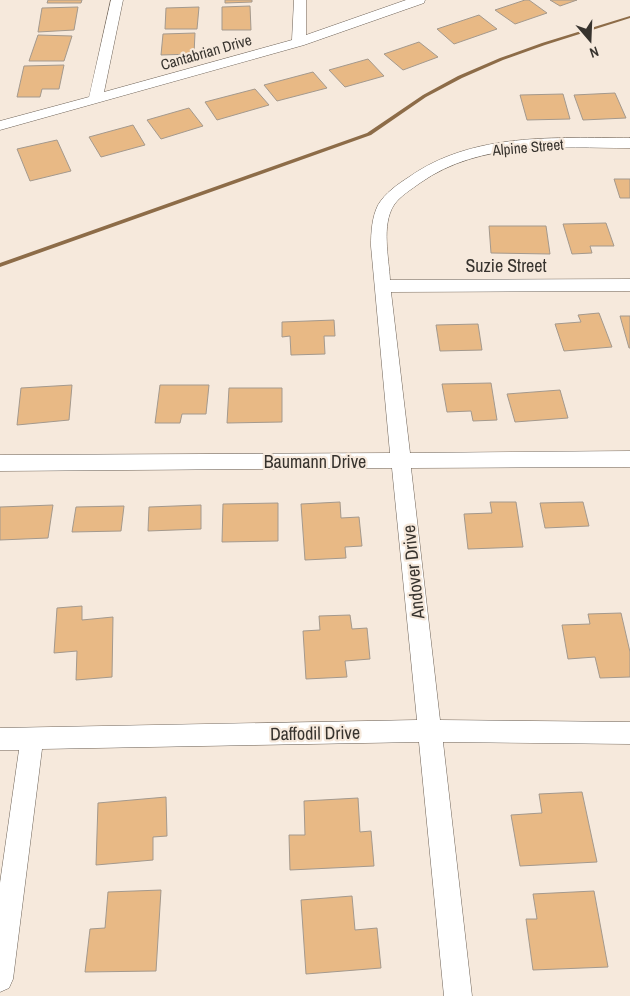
<svg xmlns="http://www.w3.org/2000/svg" width="630" height="996" font-family="'Archivo Narrow',sans-serif">
  <style>
    .lines { fill: none; stroke-linecap: round; stroke-linejoin: round }
    .stream { fill: #8d6c48; fill-rule: evenodd }
    .building { fill: #e8b985; stroke: #a4998d }
    .street-casing { stroke: #6e6358; stroke-width: 1 }
    .street { fill: #fff; fill-rule: evenodd }
    .labels { text-anchor: middle; dominant-baseline: central; stroke-width: 4.5; stroke-linejoin: round; paint-order: stroke }
    .far-street-label { font-size: 15px; fill: #37332e; stroke: #f6e9dc }
    .street-label { font-size: 18px; fill: #37332e; stroke: #f6e9dc }
  </style>
  <rect width="100%" height="100%" fill="#f6e9dc"/>
  <g class="lines">
    <!-- stream -->
    <polygon class="stream" points="630,16 630,18 545,45 503,60 462,78 426,97 371,135 0,267 0,263 367,133 423,95 458,76 500,58 542,43"/>
  </g>
  <!-- building -->
  <g class="building">
    <polygon points="48,0 82,0 81,3 47,3"/>
    <polygon points="225,0 252,0 252,2 225,3"/>
    <polygon points="525,0 529,0 547,13 515,24 495,10"/>
    <polygon points="550,0 577,0 560,6"/>
    <polygon points="250,6 251,30 222,30 222,7"/>
    <polygon points="78,7 74,30 38,32 42,8"/>
    <polygon points="199,7 197,29 165,29 166,8"/>
    <polygon points="479,15 497,29 454,44 437,29"/>
    <polygon points="195,33 194,54 161,55 163,34"/>
    <polygon points="38,35 72,36 64,61 29,61"/>
    <polygon points="419,42 438,57 403,70 384,54"/>
    <polygon points="368,59 384,76 345,87 329,70"/>
    <polygon points="64,65 59,89 42,89 40,97 17,97 24,66"/>
    <polygon points="313,72 327,88 277,101 264,85"/>
    <polygon points="255,89 269,105 217,120 205,102"/>
    <polygon points="615,93 626,118 583,120 574,95"/>
    <polygon points="563,94 570,119 527,120 520,95"/>
    <polygon points="189,108 203,126 161,139 147,120"/>
    <polygon points="133,125 145,145 101,157 89,137"/>
    <polygon points="57,140 71,171 30,181 17,149"/>
    <polygon points="614,179 630,179 630,198 620,198"/>
    <polygon points="606,223 614,246 590,246 592,253 572,254 563,224"/>
    <polygon points="489,226 546,226 550,254 491,253"/>
    <polygon points="599,313 612,347 564,351 555,324 581,322 578,315"/>
    <polygon points="620,316 630,316 630,348 629,348"/>
    <polygon points="334,320 335,336 324,336 325,354 291,355 290,336 282,337 282,322"/>
    <polygon points="478,324 482,350 440,351 436,325"/>
    <polygon points="491,383 497,420 473,421 471,411 447,412 442,384"/>
    <polygon points="72,385 69,420 17,425 21,388"/>
    <polygon points="160,385 209,385 206,414 182,414 180,423 155,423"/>
    <polygon points="229,388 282,388 282,422 227,423"/>
    <polygon points="560,390 568,418 515,422 507,394"/>
    <polygon points="340,502 341,518 359,517 362,546 345,547 346,558 305,560 301,504"/>
    <polygon points="490,502 516,502 523,547 468,549 464,514 492,513"/>
    <polygon points="583,502 589,526 545,528 540,503"/>
    <polygon points="278,503 278,541 222,542 223,504"/>
    <polygon points="53,505 48,538 0,540 0,507"/>
    <polygon points="201,505 201,529 148,531 149,507"/>
    <polygon points="124,506 121,531 72,532 76,507"/>
    <polygon points="82,606 82,620 113,617 112,677 76,680 77,651 54,653 57,608"/>
    <polygon points="621,613 630,652 630,677 600,678 595,657 568,659 562,625 590,624 588,614"/>
    <polygon points="350,615 352,629 367,628 370,659 345,661 347,677 306,679 303,631 320,630 319,616"/>
    <polygon points="582,792 597,862 520,866 511,815 542,813 539,794"/>
    <polygon points="166,797 167,836 153,837 153,860 96,865 98,803"/>
    <polygon points="358,798 360,832 371,831 374,866 290,870 289,835 305,835 304,801"/>
    <polygon points="161,890 156,971 85,972 90,929 105,928 108,892"/>
    <polygon points="594,891 608,967 533,970 526,919 537,919 533,894"/>
    <polygon points="352,896 355,930 377,928 381,968 306,974 301,900"/>
  </g>
  <g class="lines">
    <defs>
      <g id="street">
        <polygon points="111,0 123,0 104,92 292,40 294,0 306,0 306,35 406,0 425,0 424,3 304,45 0,130 0,121 89,97"/>
        <path d="M630,138V148C559,148 481,140 420,183C412,189 400,196 394,205C381,225 389,258 390,280L630,279V291L391,292L410,453L630,451V467L411,468L440,720L630,722V744L443,742L472,996H444L419,742L42,749L13,979L9,988L0,992V883L19,750H0V728L417,720L392,468L0,471V455L390,453L371,246C371,232 372,217 378,205C385,193 398,184 409,177C473,132 555,138 630,138Z"/>
      </g>
    </defs>
    <!-- street casing -->
    <use href="#street" class="street-casing"/>
    <!-- street -->
    <use href="#street" class="street"/>
  </g>
  <g class="labels">
    <!-- far-street labels -->
    <g class="far-street-label">
      <text transform="translate(206 52) rotate(-16)">Cantabrian Drive</text>
      <text transform="translate(528 147) rotate(-5)">Alpine Street</text>
    </g>
    <!-- street labels -->
    <g class="street-label">
      <text x="506" y="265">Suzie Street</text>
      <text x="315" y="461">Baumann Drive</text>
      <text transform="translate(413 572) rotate(-96)">Andover Drive</text>
      <text transform="translate(315 733) rotate(-1)">Daffodil Drive</text>
    </g>
  </g>
  <!-- north arrow -->
  <g transform="translate(590 40) rotate(161)" stroke="#f6e9dc" stroke-width="4" paint-order="stroke">
  <path d="M0-4L9 19L0 12L-9 19Z" fill="#37332e"/>
  <text y="-8" font-size="14" font-weight="bold" text-anchor="middle" fill="#37332e">N</text>
  </g>
</svg>
